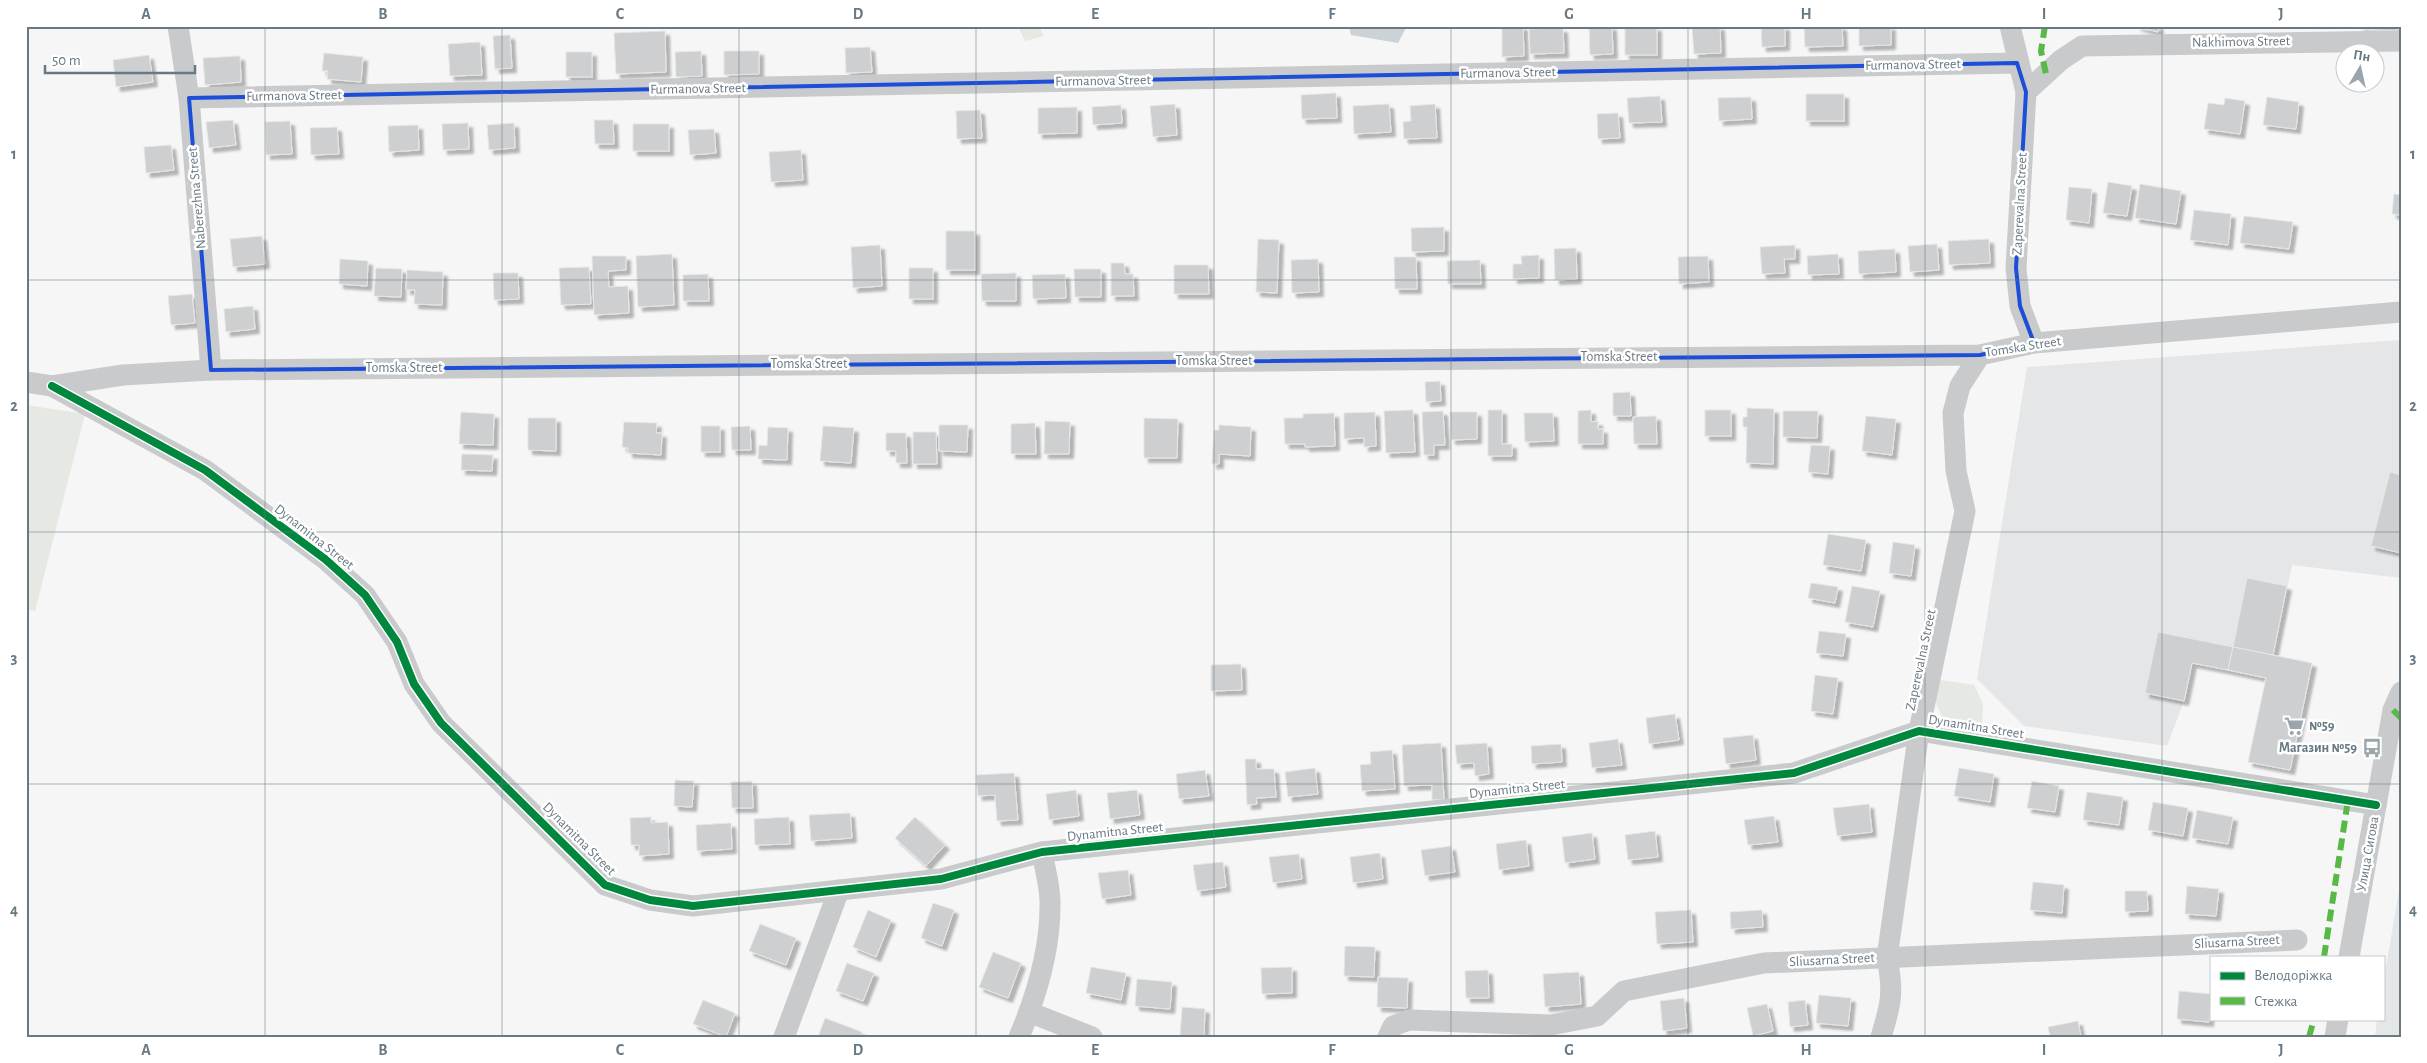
<svg xmlns="http://www.w3.org/2000/svg" width="2427" height="1063" font-family="'Alegreya Sans',sans-serif">
  <style>
    .built { fill: #e5e6e7 }
    .green { fill: #e5e8e3 }
    .water { fill: #cbd3d6 }
    .building { fill: #cdcfd0; stroke: #e6e6e6; filter: url(#shadow) }
    .lines { fill: none; stroke-linecap: round; stroke-linejoin: round }
    .minor { stroke: #c9cacb; stroke-width: 21 }
    .quiet { stroke: #58b947; stroke-width: 6; stroke-dasharray: 12 6; stroke-linecap: butt }
    .cycleway-casing { stroke: #fff; stroke-width: 11 }
    .cycleway { stroke: #00873e; stroke-width: 8 }
    .marked { fill: none; stroke: #1d4ed8; stroke-width: 4; stroke-linejoin: round }
    .grid { fill: none; stroke: #687984; stroke-width: 1; stroke-opacity: 0.55 }
    .labels { text-anchor: middle; dominant-baseline: central; stroke-width: 5; stroke-linejoin: round; paint-order: stroke }
    .street-label { font-size: 14px; fill: #687984; stroke: #fff }
    .poi-label { font-size: 14px; font-weight: bold; fill: #687984; stroke: #fff; text-anchor: start }
    .neatline { fill: none; stroke: #687984; stroke-width: 2 }
    .grid-label { font-size: 16px; text-anchor: middle; font-weight: bold; fill: #687984 }
  </style>
  <defs>
    <filter id="shadow"><feDropShadow dx="4.5" dy="4.5" stdDeviation="1" flood-color="#0004"/></filter>
  </defs>
  <rect width="100%" height="100%" fill="#f6f6f6"/>
  <!-- built -->
  <g class="built">
    <polygon points="2401,340 2401,578 2292,565 2273,655 2233,647 2228,670 2192,663 2184,701 2167,746 2024,726 1977,679 2027,367"/>
    <polygon points="2401,879 2401,1037 2375,1037 2377,1019 2383,1019 2383,984"/>
  </g>
  <!-- green -->
  <g class="green">
    <polygon points="1018,26 1039,26 1044,36 1025,41"/>
    <polygon points="26,405 85,414 35,611 26,609"/>
    <polygon points="1940,680 1974,685 1983,704 1982,726 1943,719 1933,696"/>
  </g>
  <!-- water -->
  <polygon class="water" points="1349,26 1407,26 1398,43 1351,35"/>
  <!-- building -->
  <g class="building">
    <polygon points="1502,26 1523,26 1524,56 1502,57"/>
    <polygon points="1589,26 1612,26 1613,54 1590,55"/>
    <polygon points="1692,26 1720,26 1721,53 1694,54"/>
    <polygon points="1761,26 1785,26 1785,46 1762,47"/>
    <polygon points="1804,26 1842,26 1843,46 1805,47"/>
    <polygon points="1859,26 1891,26 1891,45 1859,46"/>
    <polygon points="2136,26 2159,26 2158,32"/>
    <polygon points="2360,26 2396,26 2396,31 2360,29"/>
    <rect x="1625" y="27" width="32" height="28"/>
    <polygon points="1563,28 1564,53 1530,54 1529,29"/>
    <polygon points="665,31 666,72 616,74 614,33"/>
    <polygon points="510,35 512,68 495,69 493,36"/>
    <polygon points="480,42 482,75 450,76 448,44"/>
    <polygon points="870,47 872,72 846,73 845,48"/>
    <polygon points="701,51 702,76 676,77 675,52"/>
    <polygon points="724,51 759,51 759,74 724,75"/>
    <rect x="566" y="52" width="26" height="25"/>
    <polygon points="324,53 363,57 361,82 327,79 328,71 322,71"/>
    <polygon points="149,55 153,82 116,87 113,60"/>
    <polygon points="240,56 241,82 205,85 203,58"/>
    <polygon points="1336,93 1337,118 1302,119 1301,95"/>
    <rect x="1806" y="94" width="38" height="27"/>
    <polygon points="1660,96 1662,122 1629,123 1627,98"/>
    <polygon points="1751,97 1752,119 1719,121 1718,98"/>
    <polygon points="2267,97 2299,102 2296,129 2263,125"/>
    <polygon points="2225,98 2245,101 2240,134 2204,129 2208,103 2224,105"/>
    <polygon points="1175,104 1177,135 1153,137 1150,106"/>
    <polygon points="1389,104 1391,132 1354,134 1353,106"/>
    <polygon points="1435,104 1437,138 1404,139 1403,122 1411,121 1410,106"/>
    <polygon points="1121,105 1122,123 1093,125 1092,107"/>
    <polygon points="1077,107 1077,133 1038,134 1038,108"/>
    <polygon points="980,110 982,138 957,139 956,111"/>
    <polygon points="1618,113 1620,138 1598,139 1597,114"/>
    <polygon points="233,120 236,145 209,148 206,122"/>
    <polygon points="594,120 613,120 614,144 595,144"/>
    <polygon points="290,121 292,154 266,155 265,122"/>
    <polygon points="468,123 469,149 443,150 442,124"/>
    <polygon points="514,123 515,148 489,150 487,125"/>
    <rect x="633" y="124" width="36" height="27"/>
    <polygon points="418,125 419,150 389,152 388,126"/>
    <polygon points="337,127 339,154 311,155 310,128"/>
    <polygon points="714,129 716,153 690,155 688,130"/>
    <polygon points="171,145 174,170 146,173 144,147"/>
    <polygon points="801,150 803,180 771,182 769,152"/>
    <polygon points="2108,182 2132,186 2127,216 2103,213"/>
    <polygon points="2140,184 2181,191 2176,224 2135,218"/>
    <polygon points="2069,187 2092,189 2089,223 2066,220"/>
    <polygon points="2394,194 2401,195 2401,215 2392,214"/>
    <polygon points="2194,210 2231,214 2228,245 2190,240"/>
    <polygon points="2244,216 2293,222 2289,249 2240,243"/>
    <polygon points="1444,227 1444,251 1412,252 1411,228"/>
    <rect x="946" y="231" width="29" height="39"/>
    <polygon points="262,236 265,264 233,267 230,239"/>
    <polygon points="1258,239 1279,240 1277,293 1256,292"/>
    <polygon points="1989,239 1990,263 1949,265 1948,241"/>
    <polygon points="1937,244 1939,270 1910,272 1908,246"/>
    <polygon points="880,245 882,286 853,288 851,247"/>
    <polygon points="1795,245 1795,259 1784,259 1785,273 1762,274 1760,247"/>
    <polygon points="1576,248 1577,279 1555,280 1554,249"/>
    <polygon points="1895,249 1896,272 1859,274 1858,251"/>
    <polygon points="672,254 674,305 638,307 636,256"/>
    <polygon points="1838,254 1839,274 1808,275 1807,256"/>
    <polygon points="1539,255 1539,278 1513,279 1513,264 1522,264 1521,256"/>
    <polygon points="592,256 626,256 626,270 608,271 609,287 628,286 629,313 594,315"/>
    <polygon points="1708,256 1709,282 1679,284 1678,257"/>
    <polygon points="1394,257 1416,257 1417,289 1395,289"/>
    <polygon points="340,259 368,261 367,286 339,284"/>
    <polygon points="1318,259 1319,292 1292,293 1291,260"/>
    <polygon points="1480,260 1481,284 1448,284 1447,261"/>
    <polygon points="1111,263 1124,263 1125,274 1133,274 1134,296 1111,296"/>
    <polygon points="1174,265 1208,265 1209,294 1174,294"/>
    <polygon points="589,267 591,304 561,305 559,268"/>
    <polygon points="376,268 402,269 401,297 374,296"/>
    <rect x="909" y="268" width="24" height="31"/>
    <polygon points="1074,269 1101,269 1101,297 1075,297"/>
    <polygon points="407,270 443,272 442,305 414,304 415,290 406,290"/>
    <polygon points="493,273 518,273 519,299 494,300"/>
    <polygon points="1016,273 1016,301 982,301 981,274"/>
    <polygon points="708,274 709,301 683,301 683,275"/>
    <polygon points="1065,274 1066,298 1033,299 1032,275"/>
    <polygon points="192,294 195,323 171,325 168,296"/>
    <polygon points="253,306 255,329 226,332 224,309"/>
    <polygon points="1440,381 1441,401 1426,402 1425,382"/>
    <polygon points="1630,392 1631,416 1613,416 1613,393"/>
    <polygon points="1747,408 1774,409 1773,464 1746,463 1747,427 1743,427 1743,417 1747,417"/>
    <polygon points="1413,410 1415,452 1386,453 1384,411"/>
    <polygon points="1488,410 1502,410 1502,444 1512,444 1512,456 1488,456"/>
    <polygon points="1591,410 1591,422 1598,421 1598,429 1603,429 1603,444 1578,444 1578,411"/>
    <rect x="1705" y="410" width="26" height="26"/>
    <polygon points="1443,411 1445,445 1434,445 1434,455 1424,455 1422,412"/>
    <polygon points="1783,411 1818,411 1817,438 1783,437"/>
    <polygon points="461,412 494,414 493,445 459,444"/>
    <polygon points="1375,412 1376,446 1364,447 1364,438 1344,439 1344,413"/>
    <polygon points="1450,412 1477,412 1477,439 1451,440"/>
    <polygon points="1334,413 1335,446 1305,447 1305,444 1285,444 1284,418 1303,418 1303,414"/>
    <polygon points="1524,413 1553,413 1554,441 1525,442"/>
    <polygon points="1656,416 1657,444 1634,444 1633,417"/>
    <polygon points="1866,416 1896,419 1892,455 1862,451"/>
    <polygon points="528,418 556,418 556,451 528,450"/>
    <polygon points="1144,418 1178,419 1177,458 1144,458"/>
    <polygon points="1045,421 1070,422 1069,454 1044,454"/>
    <polygon points="624,422 657,423 656,433 662,433 661,455 628,453 628,448 622,447"/>
    <polygon points="1035,423 1036,454 1011,454 1011,424"/>
    <polygon points="939,425 968,425 967,452 939,451"/>
    <polygon points="1219,425 1251,427 1250,456 1219,454 1219,464 1212,464 1214,430 1219,430"/>
    <rect x="701" y="426" width="19" height="26"/>
    <polygon points="750,426 751,450 732,450 731,427"/>
    <polygon points="823,426 854,428 851,463 820,461"/>
    <polygon points="768,427 788,428 787,460 758,459 759,445 767,446"/>
    <polygon points="913,432 936,432 937,464 913,464"/>
    <polygon points="886,433 906,433 907,463 896,463 896,451 886,451"/>
    <polygon points="1811,445 1830,446 1828,474 1808,472"/>
    <polygon points="462,454 493,455 492,471 461,470"/>
    <polygon points="2390,472 2401,475 2401,553 2371,546"/>
    <polygon points="1828,534 1866,540 1861,571 1823,565"/>
    <polygon points="1893,542 1915,545 1911,576 1889,573"/>
    <polygon points="2247,578 2287,586 2273,655 2233,647"/>
    <polygon points="1811,583 1838,587 1835,603 1808,598"/>
    <polygon points="1852,586 1880,591 1873,627 1845,622"/>
    <polygon points="1819,631 1846,634 1843,656 1816,653"/>
    <polygon points="2158,632 2233,647 2228,670 2192,663 2184,701 2145,693"/>
    <polygon points="2233,647 2312,663 2290,770 2248,762 2266,678 2228,670"/>
    <polygon points="1241,664 1242,690 1211,691 1211,665"/>
    <polygon points="1815,675 1838,678 1833,714 1811,711"/>
    <polygon points="1675,714 1679,740 1649,744 1646,718"/>
    <polygon points="1753,735 1756,760 1726,764 1723,738"/>
    <polygon points="1618,739 1622,765 1592,768 1589,743"/>
    <polygon points="1441,743 1444,799 1432,800 1432,785 1404,786 1402,745"/>
    <polygon points="1487,743 1489,774 1475,776 1474,763 1457,764 1455,745"/>
    <polygon points="1561,744 1562,762 1532,764 1531,746"/>
    <polygon points="1392,750 1395,789 1362,791 1360,765 1371,764 1370,752"/>
    <polygon points="1245,759 1256,759 1256,769 1274,769 1276,797 1256,798 1257,804 1247,805"/>
    <polygon points="1315,768 1318,794 1288,797 1285,772"/>
    <polygon points="1959,768 1994,774 1990,802 1954,796"/>
    <polygon points="1205,770 1209,796 1179,799 1176,774"/>
    <polygon points="1014,773 1018,820 997,821 995,795 978,796 976,775"/>
    <polygon points="675,780 694,781 692,807 674,806"/>
    <polygon points="752,781 753,808 732,808 731,782"/>
    <polygon points="2032,781 2059,786 2055,812 2027,808"/>
    <polygon points="1076,790 1079,816 1049,820 1046,794"/>
    <polygon points="1137,790 1140,815 1110,819 1107,793"/>
    <polygon points="2087,792 2123,797 2119,825 2083,820"/>
    <polygon points="2153,802 2188,808 2183,836 2148,830"/>
    <polygon points="1869,804 1872,832 1837,836 1833,808"/>
    <polygon points="2197,810 2233,817 2228,844 2192,838"/>
    <polygon points="850,813 852,838 811,841 809,815"/>
    <polygon points="1774,816 1778,842 1748,845 1744,820"/>
    <polygon points="651,817 651,823 668,822 669,854 639,856 639,845 631,845 630,818"/>
    <polygon points="789,817 790,844 755,845 754,819"/>
    <polygon points="915,817 945,845 926,866 895,838"/>
    <polygon points="731,823 732,849 697,851 696,825"/>
    <polygon points="1655,831 1658,857 1628,860 1625,835"/>
    <polygon points="1592,833 1595,859 1565,863 1562,837"/>
    <polygon points="1526,840 1529,866 1499,870 1496,844"/>
    <polygon points="1451,846 1455,872 1425,876 1421,850"/>
    <polygon points="1380,853 1383,879 1353,883 1350,857"/>
    <polygon points="1299,854 1302,879 1273,883 1269,857"/>
    <polygon points="1223,862 1226,887 1197,891 1193,865"/>
    <polygon points="1128,870 1131,895 1102,899 1098,873"/>
    <polygon points="2033,882 2064,885 2062,913 2030,910"/>
    <polygon points="2187,886 2219,889 2216,916 2185,914"/>
    <polygon points="2125,891 2147,891 2148,911 2125,912"/>
    <polygon points="933,903 954,910 942,946 921,938"/>
    <polygon points="868,910 891,920 876,957 853,947"/>
    <polygon points="1691,910 1693,942 1657,944 1655,912"/>
    <polygon points="1762,910 1763,927 1731,929 1730,912"/>
    <polygon points="760,924 796,938 786,965 749,951"/>
    <polygon points="1345,946 1375,947 1374,977 1344,976"/>
    <polygon points="993,952 1021,963 1008,998 979,987"/>
    <polygon points="847,963 874,973 863,1001 836,991"/>
    <polygon points="1091,967 1126,973 1121,1000 1086,993"/>
    <polygon points="1292,967 1292,993 1262,994 1261,968"/>
    <polygon points="1488,970 1489,998 1466,998 1465,971"/>
    <polygon points="1579,972 1581,1004 1545,1007 1543,974"/>
    <polygon points="1378,977 1408,978 1407,1008 1377,1007"/>
    <polygon points="1137,979 1172,982 1170,1009 1135,1006"/>
    <polygon points="2179,991 2211,994 2209,1022 2177,1019"/>
    <polygon points="1819,995 1851,998 1848,1026 1816,1023"/>
    <polygon points="1684,998 1687,1028 1663,1031 1660,1001"/>
    <polygon points="703,1000 735,1013 726,1037 693,1024"/>
    <polygon points="1805,1000 1808,1025 1790,1027 1788,1002"/>
    <polygon points="1767,1004 1773,1031 1753,1036 1747,1008"/>
    <polygon points="1182,1007 1205,1009 1204,1037 1180,1037"/>
    <polygon points="825,1018 862,1032 860,1037 818,1037"/>
    <polygon points="2078,1021 2081,1037 2050,1037 2048,1027"/>
  </g>
  <g class="lines">
    <!-- minor -->
    <g class="minor">
      <polyline points="178,26 189,98 211,370"/>
      <polyline points="2010,26 2026,92 2016,268 2020,306 2034,343"/>
      <polyline points="2026,92 2061,60 2082,46 2401,41"/>
      <polyline points="189,98 2017,63"/>
      <polyline points="26,382 52,386 123,375 211,370 1980,355 2034,343 2401,312"/>
      <polyline points="52,386 205,470 325,559 365,595 397,642 414,684 441,723 605,885 650,900 693,906 941,879 1042,852 1794,773 1919,731 2376,805"/>
      <polyline points="2349,957 2393,710 2401,692"/>
      <polyline points="1029,1012 1092,1037"/>
      <polyline points="784,1037 839,890"/>
      <path d="M1019,1037C1036,997 1050,950 1050,906C1051,889 1045,870 1042,852"/>
      <polyline points="1388,1037 1393,1026 1409,1020 1551,1025 1597,1016 1624,991 1764,963 2297,940"/>
      <path d="M1881,1037C1891,1004 1894,992 1887,958L1919,731L1965,511L1956,471L1953,413L1960,386L1980,355"/>
      <polyline points="2335,1037 2338,1019"/>
    </g>
    <!-- quiet -->
    <g class="quiet">
      <polyline points="2045,26 2041,51 2046,74"/>
      <polyline points="2393,710 2401,718"/>
      <polyline points="2324,957 2348,800"/>
      <polyline points="2309,1037 2314,1019"/>
    </g>
    <defs>
      <polyline id="cycleway" points="52,386 205,470 325,559 365,595 397,642 414,684 441,723 605,885 650,900 693,906 941,879 1042,852 1794,773 1919,731 2376,805"/>
    </defs>
    <!-- cycleway casing -->
    <use href="#cycleway" class="cycleway-casing"/>
    <!-- cycleway -->
    <use href="#cycleway" class="cycleway"/>
  </g>
  <!-- marked area -->
  <path class="marked" d="M2017,63L2026,92L2016,268L2020,306L2034,343L1980,355L211,370L189,98Z"/>
  <!-- grid -->
  <path class="grid" d="M265,26V1037M502,26V1037M739,26V1037M976,26V1037M1214,26V1037M1451,26V1037M1688,26V1037M1925,26V1037M2162,26V1037M26,280H2401M26,532H2401M26,784H2401"/>
  <!-- icons -->
  <defs>
    <symbol id="supermarket-bare" viewBox="-9 -9 18 18"><path d="M-6-5.5h2.5l.6 2H6L4.5 2H-2.5L-4.4-4H-6ZM-1.5 3.2a1.3 1.3 0 1 0 .1 0ZM3 3.2a1.3 1.3 0 1 0 .1 0Z" fill="#9aa5ac" stroke="#fff" stroke-width="2.5" paint-order="stroke"/></symbol>
    <symbol id="bus-bare" viewBox="-9 -9 18 18"><path d="M-5-6H5V4H4V6H2V4H-2V6H-4V4H-5ZM-3.5-4V0h7V-4ZM-3.5 1.2v1.5H-2V1.2ZM2 1.2v1.5H3.5V1.2Z" fill="#9aa5ac" stroke="#fff" stroke-width="2.5" paint-order="stroke"/></symbol>
  </defs>
  <g fill-rule="evenodd">
    <use href="#supermarket-bare" x="2280" y="712" width="28" height="28"/>
    <use href="#bus-bare" x="2358" y="734" width="28" height="28"/>
  </g>
  <g class="labels">
    <!-- street labels -->
    <g class="street-label">
      <text transform="translate(2241 42) rotate(-1)">Nakhimova Street</text>
      <text transform="translate(1913 65) rotate(-1)">Furmanova Street</text>
      <text transform="translate(1508 73) rotate(-1)">Furmanova Street</text>
      <text transform="translate(1103 81) rotate(-1)">Furmanova Street</text>
      <text transform="translate(698 89) rotate(-1)">Furmanova Street</text>
      <text transform="translate(294 96) rotate(-1)">Furmanova Street</text>
      <text transform="translate(197 198) rotate(-95)">Naberezhna Street</text>
      <text transform="translate(2020 204) rotate(-87)">Zaperevalna Street</text>
      <text transform="translate(2023 347) rotate(-9)">Tomska Street</text>
      <text x="1619" y="357">Tomska Street</text>
      <text x="1214" y="361">Tomska Street</text>
      <text x="809" y="364">Tomska Street</text>
      <text x="404" y="368">Tomska Street</text>
      <text transform="translate(314 537) rotate(38)">Dynamitna Street</text>
      <text transform="translate(1921 660) rotate(-78)">Zaperevalna Street</text>
      <text transform="translate(1976 727) rotate(9)">Dynamitna Street</text>
      <text transform="translate(1517 789) rotate(-6)">Dynamitna Street</text>
      <text transform="translate(1115 832) rotate(-6)">Dynamitna Street</text>
      <text transform="translate(579 839) rotate(45)">Dynamitna Street</text>
      <text transform="translate(2368 854) rotate(-80)">Улица Сигова</text>
      <text transform="translate(2237 942) rotate(-3)">Sliusarna Street</text>
      <text transform="translate(1832 960) rotate(-3)">Sliusarna Street</text>
    </g>
    <!-- poi labels -->
    <g class="poi-label">
      <text x="2309" y="726">№59</text>
      <text x="2357" y="748" text-anchor="end">Магазин №59</text>
    </g>
  </g>
  <!-- border -->
  <rect width="2427" height="1063" fill="none" stroke="#ffffff" stroke-width="55"/>
  <!-- legend -->
  <rect x="2210" y="956" width="175" height="65" fill="#ffffff" stroke="#c3c9ce"/>
  <rect x="2220" y="972" width="25" height="8" fill="#00873e" stroke="#c3c9ce"/>
  <text x="2254" y="980" font-size="15" fill="#687984">Велодоріжка</text>
  <rect x="2220" y="997" width="25" height="8" fill="#58b947" stroke="#c3c9ce"/>
  <text x="2254" y="1006" font-size="15" fill="#687984">Стежка</text>
  <!-- north arrow -->
  <g transform="translate(2360 68) rotate(9)"><circle r="24" fill="#ffffff" stroke="#c3c9ce"/>
  <path d="M0-4L9 19L0 12L-9 19Z" fill="#9aa5ac"/>
  <text y="-8" font-size="14" font-weight="bold" text-anchor="middle" fill="#687984">Пн</text>
  </g>
  <!-- scale -->
  <path d="M45 65v8h150v-8" fill="none" stroke="#687984" stroke-width="2.5"/>
  <text x="52" y="65" font-size="15" fill="#687984" stroke="#ffffff" stroke-width="4" paint-order="stroke">50 m</text>
  <rect x="28" y="28" width="2372" height="1008" class="neatline"/>
  <g class="grid-label">
    <text x="146" y="19">A</text>
    <text x="383" y="19">B</text>
    <text x="620" y="19">C</text>
    <text x="858" y="19">D</text>
    <text x="1095" y="19">E</text>
    <text x="1332" y="19">F</text>
    <text x="1569" y="19">G</text>
    <text x="1806" y="19">H</text>
    <text x="2044" y="19">I</text>
    <text x="2281" y="19">J</text>
    <text x="14" y="159">1</text>
    <text x="2413" y="159">1</text>
    <text x="14" y="411">2</text>
    <text x="2413" y="411">2</text>
    <text x="14" y="663">3</text>
    <text x="2413" y="663">3</text>
    <text x="14" y="915">4</text>
    <text x="2413" y="915">4</text>
    <text x="146" y="1055">A</text>
    <text x="383" y="1055">B</text>
    <text x="620" y="1055">C</text>
    <text x="858" y="1055">D</text>
    <text x="1095" y="1055">E</text>
    <text x="1332" y="1055">F</text>
    <text x="1569" y="1055">G</text>
    <text x="1806" y="1055">H</text>
    <text x="2044" y="1055">I</text>
    <text x="2281" y="1055">J</text>
  </g>
</svg>
